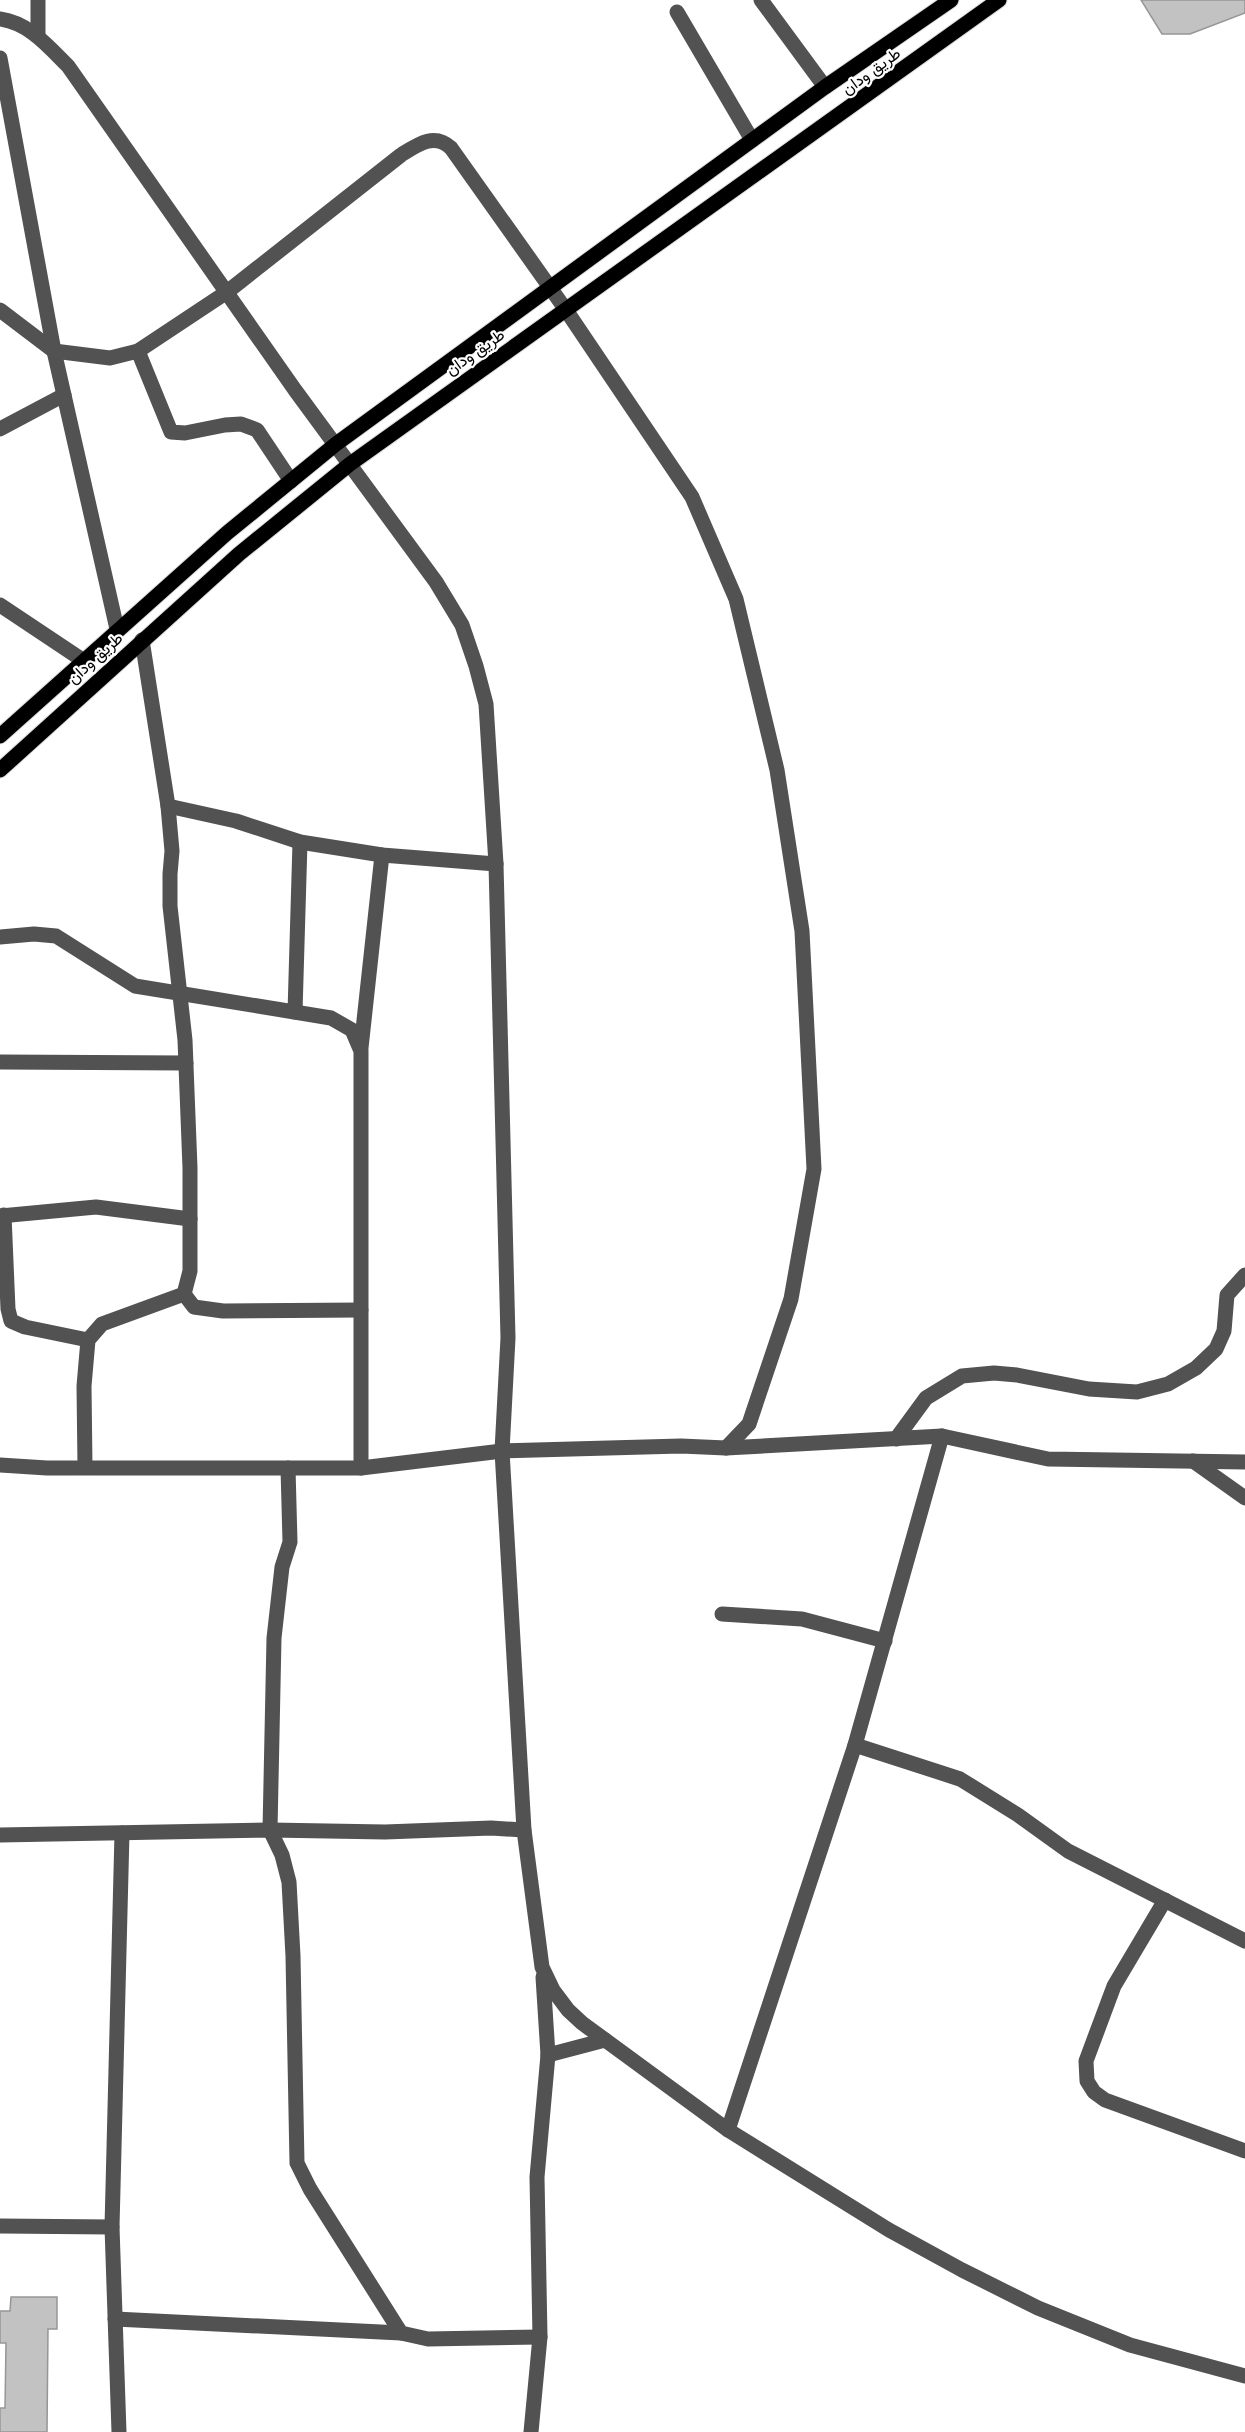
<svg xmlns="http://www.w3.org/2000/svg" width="1245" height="2432" font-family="Helvetica,Vazirmatn,sans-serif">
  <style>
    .building { fill: #c2c2c2; stroke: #969696; stroke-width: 1.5 }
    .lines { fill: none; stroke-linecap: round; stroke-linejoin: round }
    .major-casing { stroke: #dbdbdb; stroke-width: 17 }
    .minor { stroke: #525252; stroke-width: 15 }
    .major { stroke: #000; stroke-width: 15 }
    .labels { text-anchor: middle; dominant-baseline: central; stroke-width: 4.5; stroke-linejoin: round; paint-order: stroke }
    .street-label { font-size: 16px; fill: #000; stroke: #fff }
  </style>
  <rect width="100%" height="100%" fill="#fff"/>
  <!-- building -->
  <g class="building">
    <polygon points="1141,0 1245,0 1245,13 1190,34 1162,34"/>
    <polygon points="11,2297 57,2297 57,2329 48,2329 47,2432 0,2432 0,2408 5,2408 6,2343 0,2343 0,2311 10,2311"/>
  </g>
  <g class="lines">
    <defs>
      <g id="major">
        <polyline points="0,736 227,533 336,444 825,87 951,0"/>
        <polyline points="0,770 239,554 350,464 999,0"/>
      </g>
    </defs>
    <!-- major casing -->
    <use href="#major" class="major-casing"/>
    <!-- minor -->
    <g class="minor">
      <polyline points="38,0 38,36"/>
      <polyline points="761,0 825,87"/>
      <polyline points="677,12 752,140"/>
      <path d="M0,19C29,23 48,46 68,66L295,390L436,582L462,625L476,666L486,704L496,864L508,1338L502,1451L524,1830L542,1967L553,1990L568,2010L582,2023L728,2130L889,2230L962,2270L1038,2308L1130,2345L1245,2376"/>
      <polyline points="0,58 54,351 117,629"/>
      <path d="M0,310L54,351L110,358L138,351L227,292L401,155C417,145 434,132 451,148L566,310L692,497L736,599L777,770L802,931L814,1169L791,1299L749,1424L726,1448"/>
      <polyline points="138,351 171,432 185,433 225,425 241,424 257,430 291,481"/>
      <polyline points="0,429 64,395"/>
      <polyline points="0,605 84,661"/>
      <polyline points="168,806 236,821 300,842 382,855 496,864"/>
      <polyline points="0,937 34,934 56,936 135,986 331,1018 352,1030 361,1051 361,1468"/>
      <polyline points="295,1012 300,842"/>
      <polyline points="361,1048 382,855"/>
      <polyline points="0,1062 186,1063"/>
      <polyline points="4,1215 8,1309 11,1321 25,1327 88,1340"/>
      <polyline points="0,1216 96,1207 190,1219"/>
      <polyline points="184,1294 194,1307 223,1311 361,1310"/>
      <polyline points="896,1439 926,1398 962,1376 994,1373 1017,1375 1089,1389 1137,1392 1168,1384 1196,1368 1216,1349 1224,1331 1227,1295 1245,1275"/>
      <polyline points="1193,1461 1245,1498"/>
      <polyline points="0,1465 47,1468 361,1468 502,1451 681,1446 726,1448 942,1436 1048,1459 1245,1462"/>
      <polyline points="85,1467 84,1386 88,1340 102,1324 184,1294 190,1271 190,1168 185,1040 170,906 170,874 172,851 168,806 142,640"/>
      <polyline points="288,1468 290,1542 282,1567 274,1638 270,1830 282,1855 289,1882 293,1956 297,2163 310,2189 401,2333 428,2339 540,2337"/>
      <polyline points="722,1614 802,1619 885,1641"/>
      <polyline points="855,1745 960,1779 1018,1815 1068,1851 1245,1941"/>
      <polyline points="0,1835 270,1830 385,1832 491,1828 524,1830"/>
      <polyline points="1165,1900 1114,1986 1086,2061 1087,2081 1094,2092 1105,2100 1245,2151"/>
      <polyline points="548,2055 605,2040"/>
      <polyline points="728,2130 855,1745 942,1436"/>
      <polyline points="0,2226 112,2227"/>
      <polyline points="115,2319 401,2333"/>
      <polyline points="119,2432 112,2227 122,1833"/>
      <polyline points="531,2432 540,2337 537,2177 548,2055 543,1977"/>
    </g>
    <!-- major -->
    <use href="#major" class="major"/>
  </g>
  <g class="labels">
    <!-- street labels -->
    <g class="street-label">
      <text transform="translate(871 71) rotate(-36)">طريق ودان</text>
      <text transform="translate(475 352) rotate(-35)">طريق ودان</text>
      <text transform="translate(95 658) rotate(-42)">طريق ودان</text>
    </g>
  </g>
</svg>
